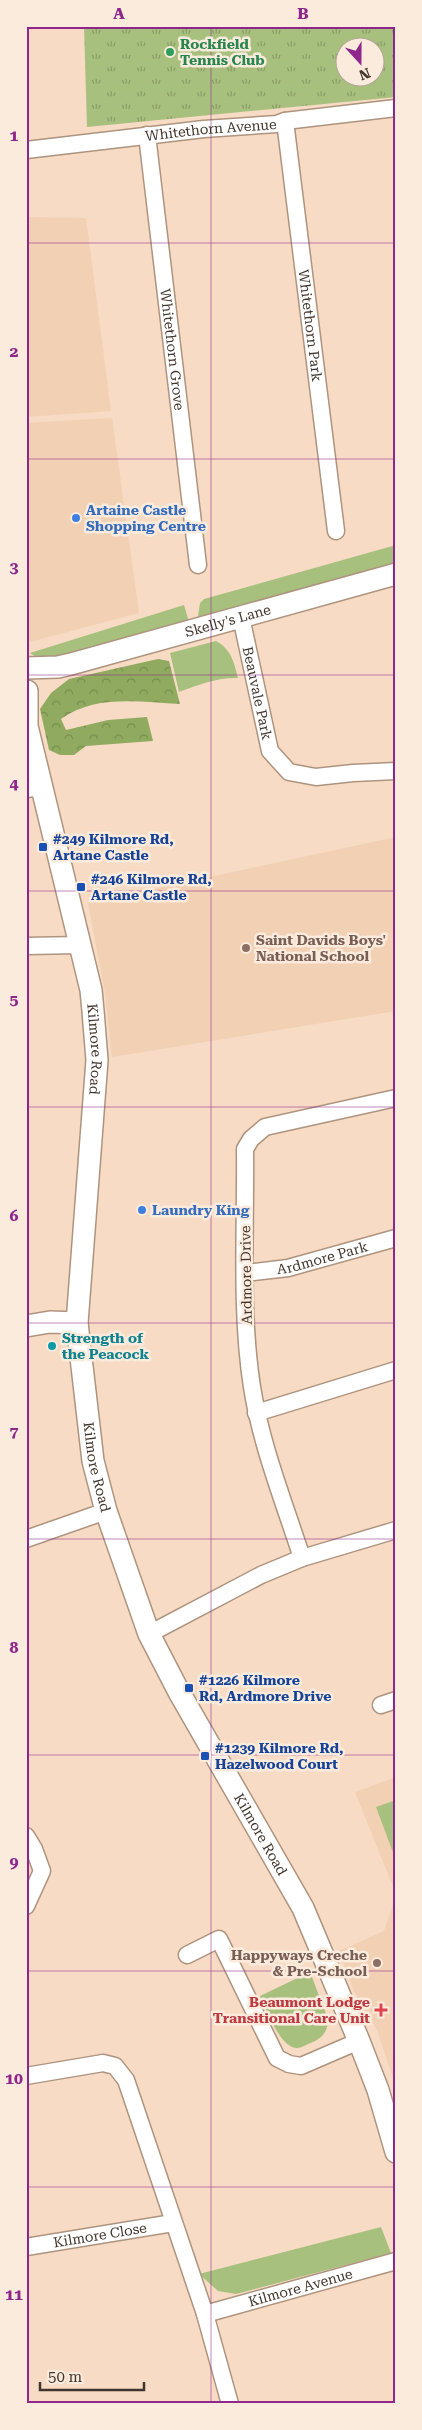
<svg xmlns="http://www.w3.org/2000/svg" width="422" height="2430" font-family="'Roboto Serif',serif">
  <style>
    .built { fill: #f1d0b4 }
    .grass { fill: #a7c07d }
    .forest { fill: url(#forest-crowns) }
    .park { fill: url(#park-tufts); fill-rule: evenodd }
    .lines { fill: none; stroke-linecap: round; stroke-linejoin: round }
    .minor-casing { stroke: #ae947f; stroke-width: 19 }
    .tertiary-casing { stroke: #ae947f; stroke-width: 24 }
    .minor { stroke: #fff; stroke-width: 16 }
    .tertiary { stroke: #fff; stroke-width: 21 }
    .grid { fill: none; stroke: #8e268b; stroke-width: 1; stroke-opacity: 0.55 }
    .leisure-dot { fill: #2e9e5b; stroke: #fbebdd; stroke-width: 2 }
    .shop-dot { fill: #3f7fe0; stroke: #fbebdd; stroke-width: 2 }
    .transit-dot { fill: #1a4fb4; stroke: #fbebdd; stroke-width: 2 }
    .education-dot { fill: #8d6e63; stroke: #fbebdd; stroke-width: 2 }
    .culture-dot { fill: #0f9aa8; stroke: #fbebdd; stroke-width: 2 }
    .health-dot { fill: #e0444e; stroke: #fbebdd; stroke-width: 2 }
    .labels { text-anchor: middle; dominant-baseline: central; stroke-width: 5; stroke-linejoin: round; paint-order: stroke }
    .leisure-label { font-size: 14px; font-weight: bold; fill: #27864d; stroke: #fbebdd; text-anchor: start }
    .street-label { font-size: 14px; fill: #41362d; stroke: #fbebdd }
    .shop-label { font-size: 14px; font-weight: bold; fill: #366cbe; stroke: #fbebdd; text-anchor: start }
    .transit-label { font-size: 14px; font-weight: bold; fill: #164399; stroke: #fbebdd; text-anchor: start }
    .education-label { font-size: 14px; font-weight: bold; fill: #785e54; stroke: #fbebdd; text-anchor: start }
    .culture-label { font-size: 14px; font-weight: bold; fill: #0d838f; stroke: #fbebdd; text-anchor: start }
    .health-label { font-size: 14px; font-weight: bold; fill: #be3a42; stroke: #fbebdd; text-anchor: end }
    .neatline { fill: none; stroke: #8e268b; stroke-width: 2 }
    .grid-label { font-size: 16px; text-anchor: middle; font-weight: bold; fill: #8e268b }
  </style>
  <defs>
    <pattern id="forest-crowns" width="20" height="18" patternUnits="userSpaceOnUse" patternTransform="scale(1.25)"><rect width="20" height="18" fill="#90ab5f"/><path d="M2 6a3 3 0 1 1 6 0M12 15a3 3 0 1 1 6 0" fill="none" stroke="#778c4f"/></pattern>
    <pattern id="park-tufts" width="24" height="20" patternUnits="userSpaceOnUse" patternTransform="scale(1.25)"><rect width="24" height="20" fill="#a7c07d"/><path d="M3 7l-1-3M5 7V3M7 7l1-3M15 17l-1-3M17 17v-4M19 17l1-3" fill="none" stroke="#8a9d67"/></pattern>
  </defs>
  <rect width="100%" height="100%" fill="#f7dbc4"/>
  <!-- built -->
  <g class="built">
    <polygon points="26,217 86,218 111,411 26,417"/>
    <polygon points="112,418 139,613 26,643 26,423"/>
    <polygon points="396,837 396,1011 112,1057 105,993 88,903"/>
    <polygon points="396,1777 396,1894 355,1792"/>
    <polygon points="396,1896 396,2087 377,2030 354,1991 339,1951 384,1931"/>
  </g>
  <!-- grass -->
  <g class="grass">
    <polygon points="396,545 396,564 199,619 198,617 200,603 204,599"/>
    <polygon points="184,605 189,622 62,659 36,657 30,653"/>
    <path d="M216,641C231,649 234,662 238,678C218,677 198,685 179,692L170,653Z"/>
    <polygon points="396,1800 396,1854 394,1855 376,1807"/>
    <path d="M310,1972L328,2019C328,2030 324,2036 315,2041C309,2043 302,2048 297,2048C280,2048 266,2009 260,1996Z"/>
    <polygon points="381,2227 391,2253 236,2294 218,2291 199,2274"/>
  </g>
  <!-- forest -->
  <path class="forest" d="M158,659L169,661L180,704C140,702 95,694 61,719L66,730L108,720L147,717L153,741L86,746L74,755H60L49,750L40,709L51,693L69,679Z"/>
  <!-- park -->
  <path class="park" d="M84,26H396V97L87,127ZM344,48H374V78H344Z"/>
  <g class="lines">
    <defs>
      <g id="minor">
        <path id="s1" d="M285,121L336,531"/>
        <path id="s2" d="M147,135L198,565"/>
        <path id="s3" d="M26,150L204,129L277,124L285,121L396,108"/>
        <path id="s4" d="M241,617L270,751L289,772L316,777L353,773L396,771"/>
        <polyline points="26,789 42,787"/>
        <polyline points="26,946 80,945"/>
        <path id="s5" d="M246,1273L288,1268L396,1238"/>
        <polyline points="256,1413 396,1370"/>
        <polyline points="26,1539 106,1511"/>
        <path d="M302,1558C284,1502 261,1445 252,1387C240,1310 246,1228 245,1149L251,1139L265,1127L396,1098"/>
        <polyline points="149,1634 261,1575 302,1558 396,1530"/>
        <polyline points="381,1705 396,1700"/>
        <polyline points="26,1836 34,1849 42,1871 26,1906"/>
        <polyline points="187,1955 219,1939 277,2058 289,2064 301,2066 359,2041"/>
        <polyline points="26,2076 103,2063 115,2066 126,2080 205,2314 230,2404"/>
        <path id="s6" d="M26,2247L173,2223"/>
        <path id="s7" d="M205,2314L396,2261"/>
      </g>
      <g id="tertiary">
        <path id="s8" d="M26,668L58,667L71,664L396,574"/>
        <path id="s9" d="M27,691V726L91,990L93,1011L97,1060L77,1323L93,1461L106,1511L149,1634L179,1692L303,1908L359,2041L378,2090L396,2152"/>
        <polyline points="26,1326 50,1322 77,1323"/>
      </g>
    </defs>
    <!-- minor casing -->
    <use href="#minor" class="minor-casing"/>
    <!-- tertiary casing -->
    <use href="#tertiary" class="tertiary-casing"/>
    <!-- minor -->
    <use href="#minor" class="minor"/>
    <!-- tertiary -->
    <use href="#tertiary" class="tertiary"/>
  </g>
  <!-- grid -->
  <path class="grid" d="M211,26V2404M26,243H396M26,459H396M26,675H396M26,891H396M26,1107H396M26,1323H396M26,1539H396M26,1755H396M26,1971H396M26,2187H396"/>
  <!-- markers -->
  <circle class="leisure-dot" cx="170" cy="52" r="5"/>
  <g class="shop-dot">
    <circle cx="76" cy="518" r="5"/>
    <circle cx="142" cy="1210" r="5"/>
  </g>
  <g class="transit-dot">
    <rect x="38" y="842" width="10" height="10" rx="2.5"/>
    <rect x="76" y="882" width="10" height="10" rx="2.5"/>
    <rect x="184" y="1683" width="10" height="10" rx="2.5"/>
    <rect x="200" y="1751" width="10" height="10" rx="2.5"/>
  </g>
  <g class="education-dot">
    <circle cx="246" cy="948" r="5"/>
    <circle cx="377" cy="1963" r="5"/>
  </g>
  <circle class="culture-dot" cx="52" cy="1346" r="5"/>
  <path class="health-dot" d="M378.5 2002.5h5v5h5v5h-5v5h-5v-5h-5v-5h5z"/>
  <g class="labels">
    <!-- leisure labels -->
    <g class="leisure-label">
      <text x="180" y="44">Rockfield<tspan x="180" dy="16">Tennis Club</tspan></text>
    </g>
    <!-- street labels -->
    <g class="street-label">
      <text stroke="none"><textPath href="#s3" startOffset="186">Whitethorn Avenue</textPath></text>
      <text stroke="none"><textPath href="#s1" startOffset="206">Whitethorn Park</textPath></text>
      <text stroke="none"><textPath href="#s2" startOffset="216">Whitethorn Grove</textPath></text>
      <text stroke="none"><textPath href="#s8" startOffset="208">Skelly's Lane</textPath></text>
      <text stroke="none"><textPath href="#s4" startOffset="78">Beauvale Park</textPath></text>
      <text stroke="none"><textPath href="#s9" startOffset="366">Kilmore Road</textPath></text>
      <text stroke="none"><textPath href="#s5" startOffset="78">Ardmore Park</textPath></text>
      <text transform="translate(246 1275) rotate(-91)">Ardmore Drive</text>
      <text stroke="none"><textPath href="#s9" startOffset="786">Kilmore Road</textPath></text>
      <text stroke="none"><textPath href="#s9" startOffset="1191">Kilmore Road</textPath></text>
      <text stroke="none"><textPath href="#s6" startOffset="75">Kilmore Close</textPath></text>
      <text stroke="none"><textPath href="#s7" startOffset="99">Kilmore Avenue</textPath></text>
    </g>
    <!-- shop labels -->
    <g class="shop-label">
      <text x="86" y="510">Artaine Castle<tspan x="86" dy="16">Shopping Centre</tspan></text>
      <text x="152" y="1210">Laundry King</text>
    </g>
    <!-- transit labels -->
    <g class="transit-label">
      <text x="53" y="839">#249 Kilmore Rd,<tspan x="53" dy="16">Artane Castle</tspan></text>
      <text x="91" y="879">#246 Kilmore Rd,<tspan x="91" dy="16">Artane Castle</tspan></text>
      <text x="199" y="1680">#1226 Kilmore<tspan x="199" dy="16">Rd, Ardmore Drive</tspan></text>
      <text x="215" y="1748">#1239 Kilmore Rd,<tspan x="215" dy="16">Hazelwood Court</tspan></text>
    </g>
    <!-- education labels -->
    <g class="education-label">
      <text x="256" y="940">Saint Davids Boys'<tspan x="256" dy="16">National School</tspan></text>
      <text x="367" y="1955" text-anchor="end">Happyways Creche<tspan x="367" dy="16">&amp; Pre-School</tspan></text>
    </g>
    <!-- culture labels -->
    <g class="culture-label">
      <text x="62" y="1338">Strength of<tspan x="62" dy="16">the Peacock</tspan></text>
    </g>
    <!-- health labels -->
    <g class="health-label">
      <text x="370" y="2002">Beaumont Lodge<tspan x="370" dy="16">Transitional Care Unit</tspan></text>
    </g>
  </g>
  <!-- border -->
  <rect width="422" height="2430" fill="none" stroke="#fbebdd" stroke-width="55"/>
  <!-- north arrow -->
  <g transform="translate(360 62) rotate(159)"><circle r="24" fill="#fbebdd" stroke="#b1a397"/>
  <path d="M0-4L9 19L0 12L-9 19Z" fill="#8e268b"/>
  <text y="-8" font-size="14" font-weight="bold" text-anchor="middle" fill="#41362d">N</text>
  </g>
  <!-- scale -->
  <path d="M40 2382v8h104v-8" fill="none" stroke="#41362d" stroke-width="2.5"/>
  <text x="48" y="2382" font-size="15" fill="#41362d" stroke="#fbebdd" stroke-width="4" paint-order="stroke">50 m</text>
  <rect x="28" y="28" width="366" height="2374" class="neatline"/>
  <g class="grid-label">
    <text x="119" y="19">A</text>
    <text x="303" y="19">B</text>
    <text x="14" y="141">1</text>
    <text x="14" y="357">2</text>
    <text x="14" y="573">3</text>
    <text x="14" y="789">4</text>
    <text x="14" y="1005">5</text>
    <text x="14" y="1221">6</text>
    <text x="14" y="1437">7</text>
    <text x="14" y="1653">8</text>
    <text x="14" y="1868">9</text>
    <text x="14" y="2084">10</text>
    <text x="14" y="2300">11</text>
  </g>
</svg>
